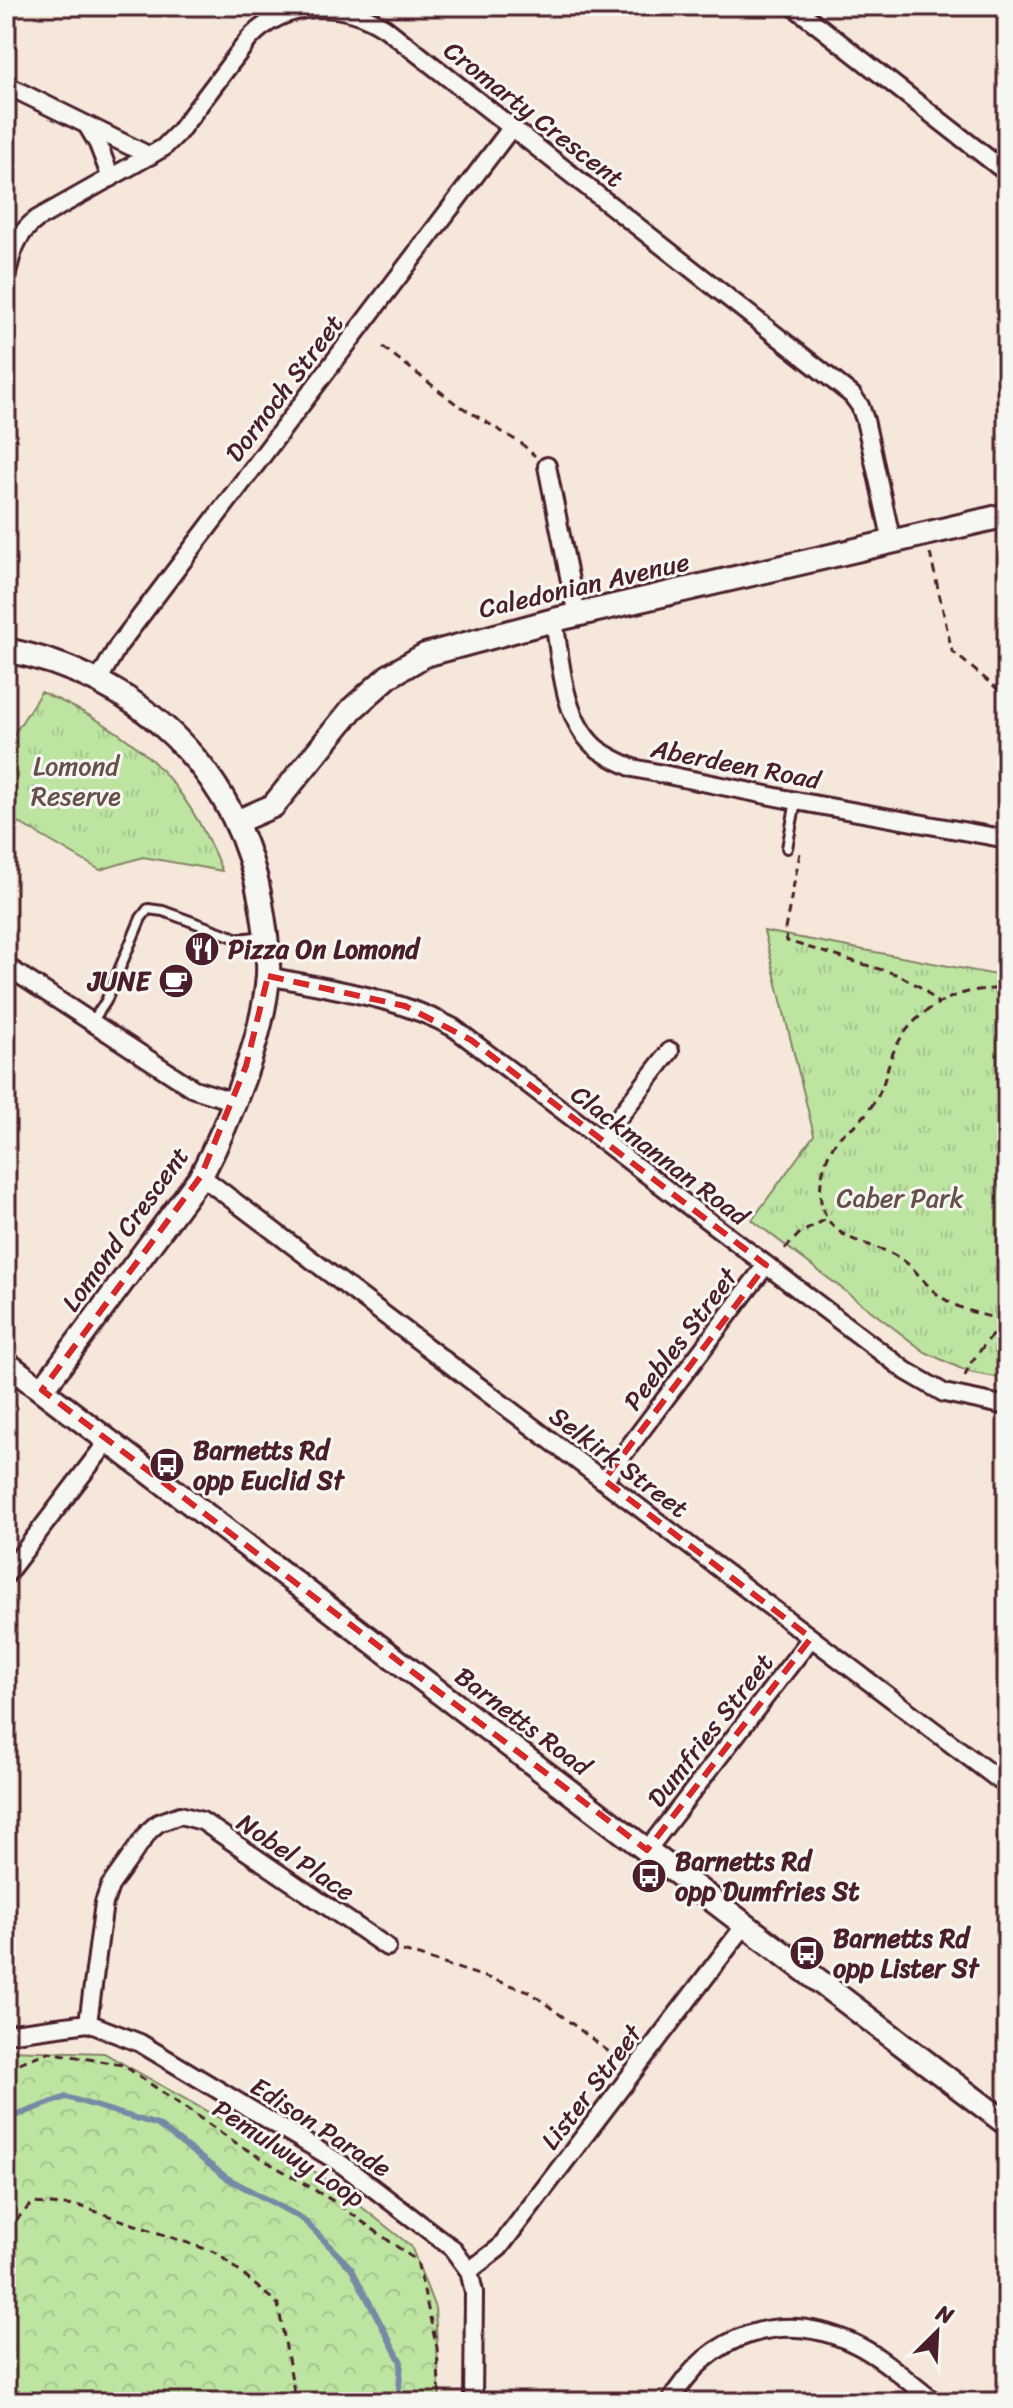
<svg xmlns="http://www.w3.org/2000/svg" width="1013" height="2408" font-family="Sriracha,sans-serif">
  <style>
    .forest { fill: url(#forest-crowns); stroke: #848266; stroke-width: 2 }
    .park { fill: url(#park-tufts); stroke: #848266; stroke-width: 2 }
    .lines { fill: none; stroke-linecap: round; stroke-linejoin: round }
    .stream { stroke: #7889a5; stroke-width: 6 }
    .lane-casing { stroke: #4a1f2b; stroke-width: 14 }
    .street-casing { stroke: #4a1f2b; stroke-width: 22 }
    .secondary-casing { stroke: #4a1f2b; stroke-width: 28 }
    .path { stroke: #4a1f2b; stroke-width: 3; stroke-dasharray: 8 6; stroke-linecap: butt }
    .lane { stroke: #f6f6f2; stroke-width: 8 }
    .street { stroke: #f6f6f2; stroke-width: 16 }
    .secondary { stroke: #f6f6f2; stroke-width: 22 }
    .marked { fill: none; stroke: #d62828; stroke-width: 6; stroke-dasharray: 16 10; stroke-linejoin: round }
    .labels { text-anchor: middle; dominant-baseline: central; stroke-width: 6; stroke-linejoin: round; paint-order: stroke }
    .street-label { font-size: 26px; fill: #4a1f2b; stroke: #f6f6f2 }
    .park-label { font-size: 26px; fill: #675048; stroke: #f6f6f2 }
    .poi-label { font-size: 26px; font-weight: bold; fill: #4a1f2b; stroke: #f6f6f2; text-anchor: start }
  </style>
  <defs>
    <pattern id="forest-crowns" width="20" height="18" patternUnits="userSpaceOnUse" patternTransform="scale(2)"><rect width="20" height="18" fill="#bde5a1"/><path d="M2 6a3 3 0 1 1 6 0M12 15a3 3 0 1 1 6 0" fill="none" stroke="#a4c48b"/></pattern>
    <pattern id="park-tufts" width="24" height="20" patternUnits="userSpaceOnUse" patternTransform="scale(2)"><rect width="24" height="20" fill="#bde5a1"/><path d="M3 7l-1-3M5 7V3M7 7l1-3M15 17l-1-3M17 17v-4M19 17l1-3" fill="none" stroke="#a4c48b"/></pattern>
  </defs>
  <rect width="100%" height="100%" fill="#f5e8da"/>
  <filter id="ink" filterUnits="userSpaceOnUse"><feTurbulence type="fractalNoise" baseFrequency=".0125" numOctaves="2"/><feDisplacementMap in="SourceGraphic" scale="16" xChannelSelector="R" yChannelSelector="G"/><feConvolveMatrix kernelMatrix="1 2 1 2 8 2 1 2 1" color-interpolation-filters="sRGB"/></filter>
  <g filter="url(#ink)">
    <!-- forest -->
    <polygon class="forest" points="7,2050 104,2053 325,2178 411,2246 435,2308 440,2402 6,2402"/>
    <!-- park -->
    <g class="park">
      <path d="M41,692C135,733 183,774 222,871L143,857L100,870L16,821L6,810V747Z"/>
      <polygon points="764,931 1007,977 1007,1379 968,1372 925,1352 752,1220 814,1135"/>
    </g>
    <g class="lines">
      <!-- stream -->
      <polyline class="stream" points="6,2122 15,2116 66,2097 158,2125 227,2178 303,2219 351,2268 401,2362 398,2402"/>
      <defs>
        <g id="lane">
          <polyline points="787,848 796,801"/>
          <polyline points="92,1022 106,1001 141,918 148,909 163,911 239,939 263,936"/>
        </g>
        <g id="street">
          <polyline points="793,6 1007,173"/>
          <polyline points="6,85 150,156"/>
          <polyline points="88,127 98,144 111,178"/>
          <path d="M6,278C11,254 16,234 37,219L163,148L178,133L249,39C285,0 343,0 385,28L852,395L860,406L865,420L892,542"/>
          <polyline points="547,466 577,616"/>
          <path d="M554,620C561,660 562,716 594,746C605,756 620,762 633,768L796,801L1007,839"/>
          <polyline points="98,681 118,646 512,127"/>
          <polyline points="6,966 194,1089 233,1101"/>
          <path d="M268,976C331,989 397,997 454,1028L906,1371L944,1393L1007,1406"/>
          <polyline points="601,1140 670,1051"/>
          <polyline points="201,1176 1007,1786"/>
          <polyline points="604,1480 766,1265"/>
          <polyline points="6,1575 108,1441"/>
          <polyline points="647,1850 811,1638"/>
          <polyline points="88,2023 104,1903 110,1886 149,1831 158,1823 180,1815 202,1821 387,1947"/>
          <polyline points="6,2034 88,2023 140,2043 340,2163 452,2248 469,2271 474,2292 473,2402"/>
          <polyline points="469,2271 499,2248 745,1925"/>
          <path d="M670,2402C709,2333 782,2309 855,2344C884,2358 909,2383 935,2402"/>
        </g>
        <g id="secondary">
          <path d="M6,650C137,676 238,769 261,903C265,927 269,951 268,975C264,1036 229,1122 201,1176L42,1390"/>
          <polyline points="236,822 273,806 352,709 389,676 425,655 554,620 1007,515"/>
          <polyline points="6,1363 1007,2124"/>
        </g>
      </defs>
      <!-- lane casing -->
      <use href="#lane" class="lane-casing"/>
      <!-- street casing -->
      <use href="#street" class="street-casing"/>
      <!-- secondary casing -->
      <use href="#secondary" class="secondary-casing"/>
      <!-- path -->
      <g class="path">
        <polyline points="383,347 455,403 522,444 535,456"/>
        <polyline points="930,553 952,651 1007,697"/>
        <polyline points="800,853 785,929 787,941 899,975 922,988 938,1003"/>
        <polyline points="785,1249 799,1234 828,1218"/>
        <path d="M1003,1320C979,1314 955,1309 936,1293C923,1282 915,1268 901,1259C873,1240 829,1245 821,1201C818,1182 826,1152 839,1138C844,1132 852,1128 858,1123C864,1117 872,1106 876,1099C885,1086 886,1068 893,1053C912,1009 960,984 1007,990"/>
        <polyline points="965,1376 970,1364 1007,1315"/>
        <polyline points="403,1951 529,1991 621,2061"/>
        <polyline points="6,2068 48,2052 123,2065 239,2145 335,2202 417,2261 437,2348 440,2402"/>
        <polyline points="6,2231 32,2203 80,2206 217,2253 278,2304 296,2402"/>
      </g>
      <!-- lane -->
      <use href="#lane" class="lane"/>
      <!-- street -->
      <use href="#street" class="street"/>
      <!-- secondary -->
      <use href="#secondary" class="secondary"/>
    </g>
  </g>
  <!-- marked area -->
  <path class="marked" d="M268,976L405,1006L471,1040L766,1265L604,1480L811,1638L647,1850L42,1390L201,1176L246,1066Z"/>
  <!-- icons -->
  <defs>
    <symbol id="restaurant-disc" viewBox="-11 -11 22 22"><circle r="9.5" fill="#4a1f2b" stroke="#f6f6f2"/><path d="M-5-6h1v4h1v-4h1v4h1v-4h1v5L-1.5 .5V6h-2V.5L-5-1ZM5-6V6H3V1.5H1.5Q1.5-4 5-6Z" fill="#fff"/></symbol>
    <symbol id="cafe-disc" viewBox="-11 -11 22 22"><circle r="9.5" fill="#4a1f2b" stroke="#f6f6f2"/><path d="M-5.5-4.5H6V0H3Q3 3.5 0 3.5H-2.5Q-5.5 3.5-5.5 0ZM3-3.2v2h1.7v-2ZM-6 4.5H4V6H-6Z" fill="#fff"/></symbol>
    <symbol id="bus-disc" viewBox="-11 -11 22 22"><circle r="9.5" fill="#4a1f2b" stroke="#f6f6f2"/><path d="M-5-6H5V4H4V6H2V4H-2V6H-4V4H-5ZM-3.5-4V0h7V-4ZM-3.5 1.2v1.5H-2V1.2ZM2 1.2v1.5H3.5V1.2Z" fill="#fff"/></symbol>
  </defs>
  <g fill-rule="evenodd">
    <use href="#restaurant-disc" x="182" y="929" width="40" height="40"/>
    <use href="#cafe-disc" x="156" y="961" width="40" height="40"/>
    <use href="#bus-disc" x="147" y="1445" width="40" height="40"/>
    <use href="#bus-disc" x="629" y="1856" width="40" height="40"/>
    <use href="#bus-disc" x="787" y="1933" width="40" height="40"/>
  </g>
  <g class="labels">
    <!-- street labels -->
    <g class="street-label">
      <text transform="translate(534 114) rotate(38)">Cromarty Crescent</text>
      <text transform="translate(284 388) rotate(-53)">Dornoch Street</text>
      <text transform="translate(584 585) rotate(-13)">Caledonian Avenue</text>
      <text transform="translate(736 764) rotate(11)">Aberdeen Road</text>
      <text transform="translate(660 1155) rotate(37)">Clackmannan Road</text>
      <text transform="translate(125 1229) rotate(-54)">Lomond Crescent</text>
      <text transform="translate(680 1339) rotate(-53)">Peebles Street</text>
      <text transform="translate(619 1462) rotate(37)">Selkirk Street</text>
      <text transform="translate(523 1721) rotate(37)">Barnetts Road</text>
      <text transform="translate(710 1730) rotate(-52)">Dumfries Street</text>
      <text transform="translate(296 1857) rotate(34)">Nobel Place</text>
      <text transform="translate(591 2087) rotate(-53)">Lister Street</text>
      <text transform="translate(321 2127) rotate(33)">Edison Parade</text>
      <text transform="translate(289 2153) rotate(33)">Pemulwuy Loop</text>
    </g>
    <!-- park labels -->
    <g class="park-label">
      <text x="76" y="766">Lomond<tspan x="76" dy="30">Reserve</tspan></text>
      <text x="900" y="1198">Caber Park</text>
    </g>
    <!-- poi labels -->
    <g class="poi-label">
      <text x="228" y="949">Pizza On Lomond</text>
      <text x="150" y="981" text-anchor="end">JUNE</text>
      <text x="193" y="1450">Barnetts Rd<tspan x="193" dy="30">opp Euclid St</tspan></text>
      <text x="675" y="1861">Barnetts Rd<tspan x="675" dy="30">opp Dumfries St</tspan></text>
      <text x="833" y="1938">Barnetts Rd<tspan x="833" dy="30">opp Lister St</tspan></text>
    </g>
  </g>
  <!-- margin -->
  <rect width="1013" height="2408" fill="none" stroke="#f6f6f2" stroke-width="32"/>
  <rect x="16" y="16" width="981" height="2376" fill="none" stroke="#4a1f2b" stroke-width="3" filter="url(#ink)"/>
  <!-- north arrow -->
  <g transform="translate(937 2332) rotate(24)" stroke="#f6f6f2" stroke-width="6" paint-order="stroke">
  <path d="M0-6L14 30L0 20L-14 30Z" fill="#4a1f2b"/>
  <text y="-12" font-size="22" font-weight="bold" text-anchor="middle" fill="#4a1f2b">N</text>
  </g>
</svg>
